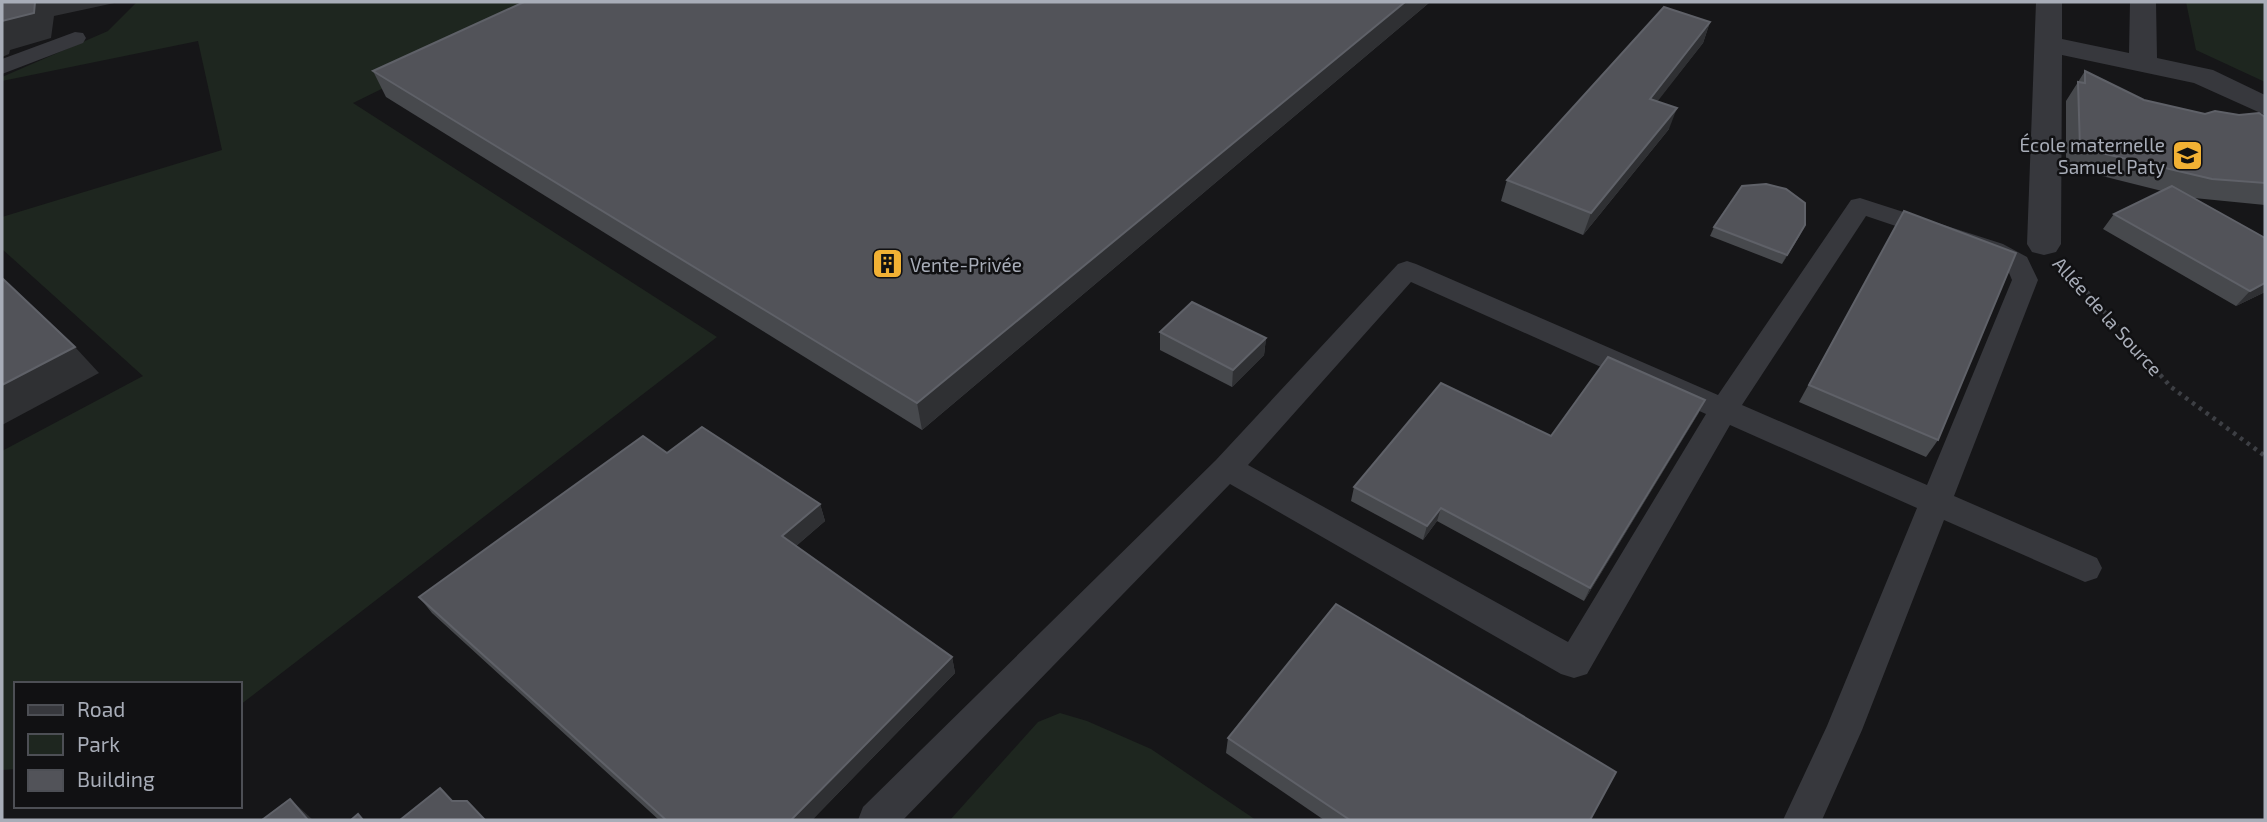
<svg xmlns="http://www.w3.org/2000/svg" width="2267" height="822" font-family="'Exo 2',sans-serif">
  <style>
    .green { fill: #1e261f }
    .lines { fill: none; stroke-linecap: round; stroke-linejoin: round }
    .path { stroke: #3d3f44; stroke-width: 4.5; stroke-dasharray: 3.5 5; stroke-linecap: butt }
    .lane { fill: #37383d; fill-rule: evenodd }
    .street { fill: #37383d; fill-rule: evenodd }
    .wall { fill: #47494d }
    .shaded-wall { fill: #2f3033 }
    .building { fill: #525359; stroke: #5f6168; stroke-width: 2 }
    .labels { text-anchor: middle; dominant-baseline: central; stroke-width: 5; stroke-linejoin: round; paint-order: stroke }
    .poi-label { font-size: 19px; fill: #a8adb8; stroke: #111113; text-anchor: end }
    .street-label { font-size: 19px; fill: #a8adb8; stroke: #111113 }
  </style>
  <rect width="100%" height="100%" fill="#161618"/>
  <!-- green -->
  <g class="green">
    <polygon points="137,2 558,2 353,103 717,337 240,705 240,684 16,684 16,769 2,770 2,451 143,376 2,249 2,217 222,150 198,41 2,81 2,77 108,31"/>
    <polygon points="2186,2 2265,2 2265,82 2196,50"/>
    <polygon points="1060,713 1087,721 1151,749 1256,820 950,820 1038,722"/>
  </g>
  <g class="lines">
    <!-- path -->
    <polyline class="path" points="2070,273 2171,387 2265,456"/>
    <!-- lane -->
    <g class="lane">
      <polygon points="75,32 83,33 86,38 83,43 2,74 2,59"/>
      <path d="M1860,198L2003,244L2027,257L2038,280L1954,496L2097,558L2102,568L2097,578L2085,582L1944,520L1862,730L1822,820H1783L1827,726L1917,508L1730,425L1587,674L1574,678L1561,674L1230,484L903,820H858L863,807L1216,460L1398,264L1407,261L1416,264L1718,395L1851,200ZM1866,216L1985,256L2007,268L2012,280L1927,485L1742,405ZM1411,282L1706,414L1568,642L1248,465Z"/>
    </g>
    <!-- street -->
    <polygon class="street" points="2036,2 2062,2 2062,39 2129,53 2130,2 2156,2 2157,58 2213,70 2265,95 2265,115 2194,83 2062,55 2061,244 2056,252 2044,255 2032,252 2027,244"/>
  </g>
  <!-- wall -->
  <g class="wall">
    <polygon points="1430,2 922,430 386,97 373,71"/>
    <polygon points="1710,22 1703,43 1657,101 1669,129 1583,235 1501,201 1507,180"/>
    <polygon points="2085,71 2144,100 2205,114 2265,117 2265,205 2194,198 2265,292 2236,306 2103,229 2114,214 2162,191 2066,167 2066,101"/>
    <polygon points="1904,211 1938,440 1926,457 1799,402"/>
    <polygon points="1714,227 1800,235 1782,264 1710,236"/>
    <polygon points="1160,332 1266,338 1264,355 1232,387 1160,350"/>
    <polygon points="1705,400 1698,414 1584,601 1437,521 1423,540 1351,501 1354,487 1551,436"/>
    <polygon points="667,453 820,504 825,521 796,546 952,657 955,673 812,820 659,820 432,613 419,597"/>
    <polygon points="1228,738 1590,820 1324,820 1226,753"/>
  </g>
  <!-- shaded-wall -->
  <g class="shaded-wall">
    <polygon points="35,2 119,2 54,16 51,38 10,50 9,54 2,57 2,21"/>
    <polygon points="1405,2 1430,2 922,430 917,403"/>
    <polygon points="1710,22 1703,43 1643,120 1650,99"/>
    <polygon points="1677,108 1669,129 1583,235 1591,213"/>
    <polygon points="1805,225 1800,235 1782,264 1787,255"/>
    <polygon points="2265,283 2265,292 2236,306 2250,291"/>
    <polygon points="1266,338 1264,355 1232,387 1233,370"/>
    <polygon points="75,347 99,373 2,425 2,385"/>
    <polygon points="1705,400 1698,414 1584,601 1590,588"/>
    <polygon points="820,504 825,521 788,553 782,536"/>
    <polygon points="1441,508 1437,521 1423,540 1427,526"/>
    <polygon points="952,657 955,673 812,820 791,820"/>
    <polygon points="290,799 313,820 308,820"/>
  </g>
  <!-- building -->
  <g class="building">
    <polygon points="2,2 35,2 34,13 2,21"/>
    <polygon points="524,2 1405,2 917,403 373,71"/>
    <polygon points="1664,7 1710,22 1650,99 1677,108 1591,213 1507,180"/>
    <polygon points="2085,71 2144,100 2205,114 2215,111 2239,115 2259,113 2265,117 2265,183 2212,179 2080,148 2078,82 2085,83"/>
    <polygon points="1766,184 1786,189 1805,203 1805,225 1787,255 1714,227 1742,186"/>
    <polygon points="2172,186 2265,238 2265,283 2250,291 2114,214"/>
    <polygon points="1904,211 2016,253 1938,440 1809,385"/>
    <polygon points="2,278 75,347 2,385"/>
    <polygon points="1192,302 1266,338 1233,370 1160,332"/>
    <polygon points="1608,357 1705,400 1590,588 1441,508 1427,526 1354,487 1441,383 1551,436"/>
    <polygon points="702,427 820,504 782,536 952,657 791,820 666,820 419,597 643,436 667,453"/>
    <polygon points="1336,604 1616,772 1590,820 1350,820 1228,738"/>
    <polygon points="440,788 452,801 467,801 485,820 400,820"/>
    <polygon points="290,799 308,820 262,820"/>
    <polygon points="358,814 363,820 351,820"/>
  </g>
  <!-- icons -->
  <defs>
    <symbol id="school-square" viewBox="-11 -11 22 22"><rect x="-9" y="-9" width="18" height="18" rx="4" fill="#f2b134" stroke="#111113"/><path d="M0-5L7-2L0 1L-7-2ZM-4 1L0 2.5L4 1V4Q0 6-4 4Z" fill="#111"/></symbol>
    <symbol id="building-square" viewBox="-11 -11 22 22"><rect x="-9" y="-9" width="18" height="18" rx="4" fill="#f2b134" stroke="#111113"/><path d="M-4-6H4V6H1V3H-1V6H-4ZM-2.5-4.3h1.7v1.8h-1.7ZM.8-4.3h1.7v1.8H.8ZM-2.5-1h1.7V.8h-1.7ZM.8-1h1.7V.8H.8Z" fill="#111"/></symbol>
  </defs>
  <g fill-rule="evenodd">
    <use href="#school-square" x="2170" y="138" width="35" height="35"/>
    <use href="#building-square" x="870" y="246" width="35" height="35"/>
  </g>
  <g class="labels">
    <!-- poi labels -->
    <g class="poi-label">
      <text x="2165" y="144">École maternelle<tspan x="2165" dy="22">Samuel Paty</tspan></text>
      <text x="910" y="264" text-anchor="start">Vente-Privée</text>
    </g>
    <!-- street labels -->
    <g class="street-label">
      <text transform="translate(2108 316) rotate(48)">Allée de la Source</text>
    </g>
  </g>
  <!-- border -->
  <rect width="2267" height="822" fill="none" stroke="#a8adb8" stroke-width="7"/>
  <!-- legend -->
  <rect x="14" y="682" width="228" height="126" fill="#111113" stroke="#4d4f55" stroke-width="2"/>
  <rect x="28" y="705" width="35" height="10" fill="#37383d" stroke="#4d4f55" stroke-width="2"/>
  <text x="77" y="717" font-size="21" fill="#a8adb8">Road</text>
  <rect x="28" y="734" width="35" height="21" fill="#1e261f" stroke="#4d4f55" stroke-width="2"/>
  <text x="77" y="752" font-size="21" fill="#a8adb8">Park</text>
  <rect x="28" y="770" width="35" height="21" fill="#525359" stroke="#4d4f55" stroke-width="2"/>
  <text x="77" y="787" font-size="21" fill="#a8adb8">Building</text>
</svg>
